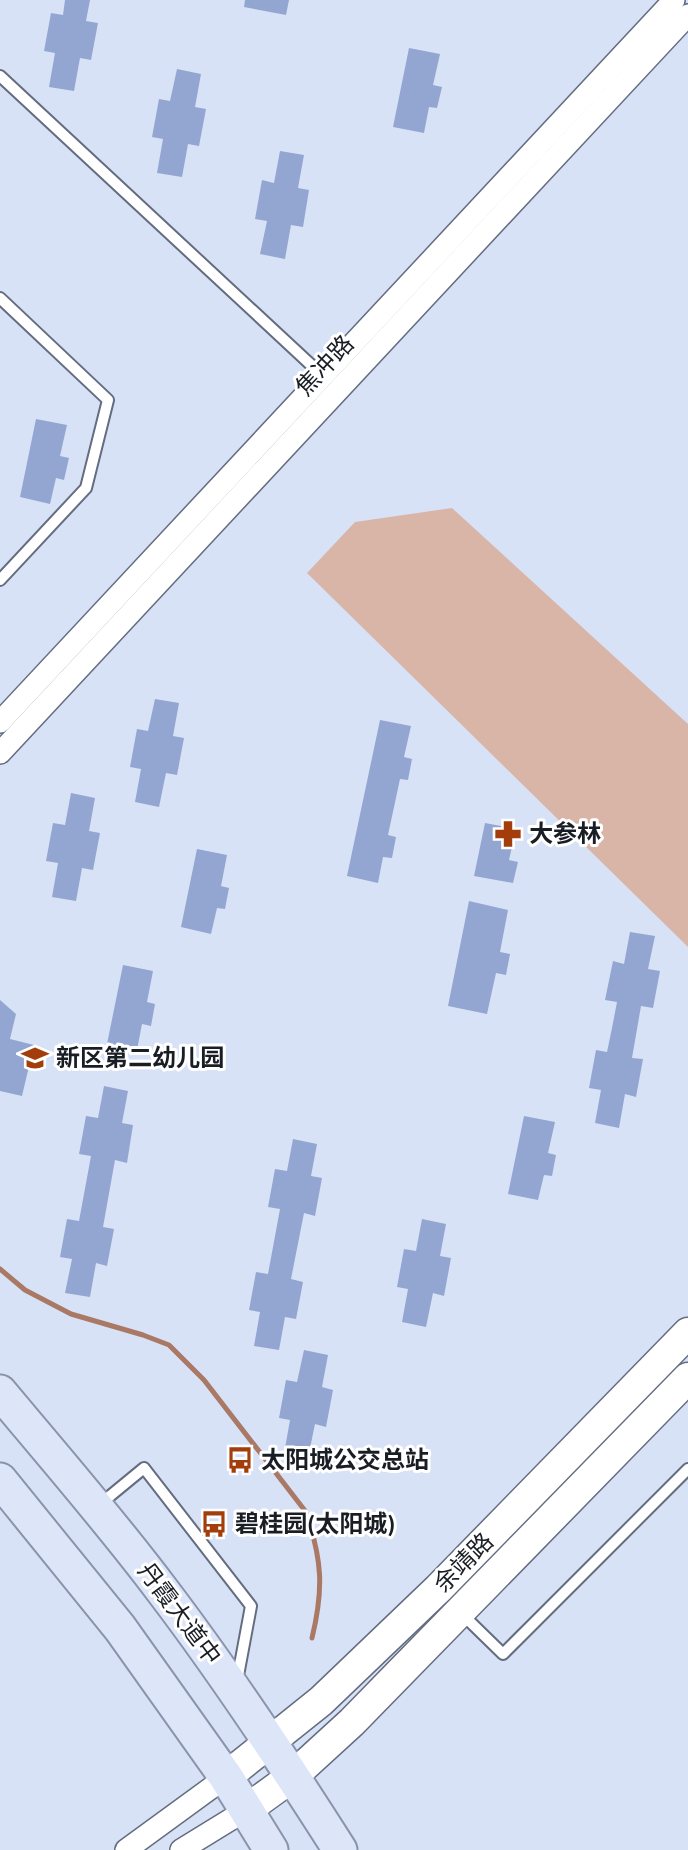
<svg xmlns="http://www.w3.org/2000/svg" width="688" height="1850" font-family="'Source Sans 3','Noto Sans SC',sans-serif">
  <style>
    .green { fill: #d9b5a8 }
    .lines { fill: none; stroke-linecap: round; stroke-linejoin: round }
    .stream { stroke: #a97966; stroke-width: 5 }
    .building { fill: #93a6d1 }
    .lane-casing { stroke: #646c7f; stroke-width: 14 }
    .street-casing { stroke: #646c7f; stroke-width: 24 }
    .secondary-casing { stroke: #646c7f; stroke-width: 33 }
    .primary-casing { stroke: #8994ac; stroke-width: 37 }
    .lane { stroke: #fff; stroke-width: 10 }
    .street { stroke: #fff; stroke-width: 21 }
    .secondary { stroke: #fff; stroke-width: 30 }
    .primary { stroke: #dde5f9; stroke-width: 33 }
    .labels { text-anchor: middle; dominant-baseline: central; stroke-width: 6; stroke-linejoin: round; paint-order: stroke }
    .street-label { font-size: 24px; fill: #191d24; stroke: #fff }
    .poi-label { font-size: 24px; font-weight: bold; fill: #191d24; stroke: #fff; text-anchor: start }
  </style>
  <rect width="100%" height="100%" fill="#d8e2f7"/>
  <!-- green -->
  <polygon class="green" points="452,508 688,724 688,947 307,573 355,522"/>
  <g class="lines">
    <!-- stream -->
    <path class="stream" d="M0,1269L25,1290L71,1314L143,1335L169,1345L204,1380L306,1512C322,1560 324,1588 312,1638"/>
  </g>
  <!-- building -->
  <g class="building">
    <polygon points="65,0 90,0 86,21 98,23 91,60 80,58 74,91 49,87 55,53 44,51 51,13 63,15"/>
    <polygon points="245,0 289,0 286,15 244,7"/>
    <polygon points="409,48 440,54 433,85 442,87 437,108 429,107 424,133 393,127"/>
    <polygon points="177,69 201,74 195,107 206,109 199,146 188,144 182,177 157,173 163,139 152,137 159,99 170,101"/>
    <polygon points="280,151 304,155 298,188 309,190 303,227 291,225 285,259 260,254 267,221 255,219 262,180 274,183"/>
    <polygon points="36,419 67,425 60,456 69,458 64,480 56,478 50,504 20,497"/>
    <polygon points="155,699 179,703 173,736 184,738 177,775 166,773 159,807 135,802 141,769 130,767 137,729 148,731"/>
    <polygon points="380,720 411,726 404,757 412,759 408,780 400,779 388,835 396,837 392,858 383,857 378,883 347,876"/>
    <polygon points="71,793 95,798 89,831 100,833 93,870 82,868 76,901 52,897 58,863 46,861 53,823 65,825"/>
    <polygon points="485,823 516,829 509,860 518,862 513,883 474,876"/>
    <polygon points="197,849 227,855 221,886 229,888 225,909 217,908 211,934 181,927"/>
    <polygon points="469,901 508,910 500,952 510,954 506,975 496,973 487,1014 448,1006"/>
    <polygon points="630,932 655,936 648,969 660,971 653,1008 641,1006 632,1058 643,1059 636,1097 625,1094 619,1128 595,1123 601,1090 589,1088 596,1050 607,1052 612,1028 617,1002 605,1000 613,961 624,964"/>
    <polygon points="123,965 153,971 147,1002 155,1004 151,1026 142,1024 137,1050 107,1044"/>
    <polygon points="0,1000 16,1014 10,1039 34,1045 22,1096 0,1091"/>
    <polygon points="104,1086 128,1091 122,1123 133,1125 127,1163 115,1160 103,1227 114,1229 107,1266 96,1263 90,1297 65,1293 72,1259 60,1257 67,1219 79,1221 91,1156 79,1154 86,1116 98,1118"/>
    <polygon points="524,1116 555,1122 548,1153 556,1155 552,1176 544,1175 538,1200 508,1194"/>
    <polygon points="293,1139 317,1144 311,1176 322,1178 315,1216 304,1213 291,1279 303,1282 296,1319 285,1317 279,1350 254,1346 260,1312 249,1310 256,1272 268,1274 280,1209 268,1207 275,1169 287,1171"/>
    <polygon points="422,1219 446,1224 440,1256 451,1258 444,1296 433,1293 426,1327 402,1322 408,1289 397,1287 404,1249 416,1251"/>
    <polygon points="304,1350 328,1355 322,1387 333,1390 326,1427 315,1424 308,1458 284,1454 290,1420 279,1418 286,1380 297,1382"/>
  </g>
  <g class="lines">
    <defs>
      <g id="lane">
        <polyline points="0,76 323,376"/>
        <polyline points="0,298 108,400 86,488 0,580"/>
        <polyline points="99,1505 144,1468 251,1606 237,1681"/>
        <polyline points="462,1614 503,1654 688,1469"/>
      </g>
      <g id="street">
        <polyline points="0,722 674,0"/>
        <polyline points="0,753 688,15"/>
        <polyline points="126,1850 226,1777"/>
        <polyline points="181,1850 246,1810"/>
      </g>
      <g id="secondary">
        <polyline points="226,1777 321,1701 438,1589 688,1333"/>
        <polyline points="246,1810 293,1776 352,1722 688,1378"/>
      </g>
      <g id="primary">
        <path d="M0,1392C55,1458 111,1522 162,1590C226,1674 284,1762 340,1850"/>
        <polyline points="0,1480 120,1628 226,1777 271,1850"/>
      </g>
    </defs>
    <!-- lane casing -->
    <use href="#lane" class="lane-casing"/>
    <!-- street casing -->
    <use href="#street" class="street-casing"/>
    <!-- secondary casing -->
    <use href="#secondary" class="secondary-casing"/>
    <!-- primary casing -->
    <use href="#primary" class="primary-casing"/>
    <!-- lane -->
    <use href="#lane" class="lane"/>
    <!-- street -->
    <use href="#street" class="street"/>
    <!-- secondary -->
    <use href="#secondary" class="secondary"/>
    <!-- primary -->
    <use href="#primary" class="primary"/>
  </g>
  <!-- icons -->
  <defs>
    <symbol id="pharmacy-bare" viewBox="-9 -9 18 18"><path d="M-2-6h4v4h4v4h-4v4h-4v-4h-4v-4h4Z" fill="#a33e0c" stroke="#fff" stroke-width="2.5" paint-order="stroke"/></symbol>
    <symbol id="school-bare" viewBox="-9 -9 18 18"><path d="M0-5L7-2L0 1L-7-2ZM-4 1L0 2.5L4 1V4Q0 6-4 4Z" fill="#a33e0c" stroke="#fff" stroke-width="2.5" paint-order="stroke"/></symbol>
    <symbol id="bus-bare" viewBox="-9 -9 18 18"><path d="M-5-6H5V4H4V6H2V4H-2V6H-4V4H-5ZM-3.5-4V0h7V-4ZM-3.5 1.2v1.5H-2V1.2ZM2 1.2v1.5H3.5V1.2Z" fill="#a33e0c" stroke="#fff" stroke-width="2.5" paint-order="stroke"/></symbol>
  </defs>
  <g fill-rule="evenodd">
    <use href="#pharmacy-bare" x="489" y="815" width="38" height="38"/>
    <use href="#school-bare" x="16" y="1039" width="38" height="38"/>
    <use href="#bus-bare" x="221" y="1441" width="38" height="38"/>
    <use href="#bus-bare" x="195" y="1505" width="38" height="38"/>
  </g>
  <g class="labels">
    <!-- street labels -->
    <g class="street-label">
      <text transform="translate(325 366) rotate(-47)">焦冲路</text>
      <text transform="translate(464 1563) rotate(-45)">余靖路</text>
      <text transform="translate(179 1614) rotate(53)">丹霞大道中</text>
    </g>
    <!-- poi labels -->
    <g class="poi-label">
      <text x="529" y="834">大参林</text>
      <text x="56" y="1058">新区第二幼儿园</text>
      <text x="261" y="1460">太阳城公交总站</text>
      <text x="235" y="1524">碧桂园(太阳城)</text>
    </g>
  </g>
</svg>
